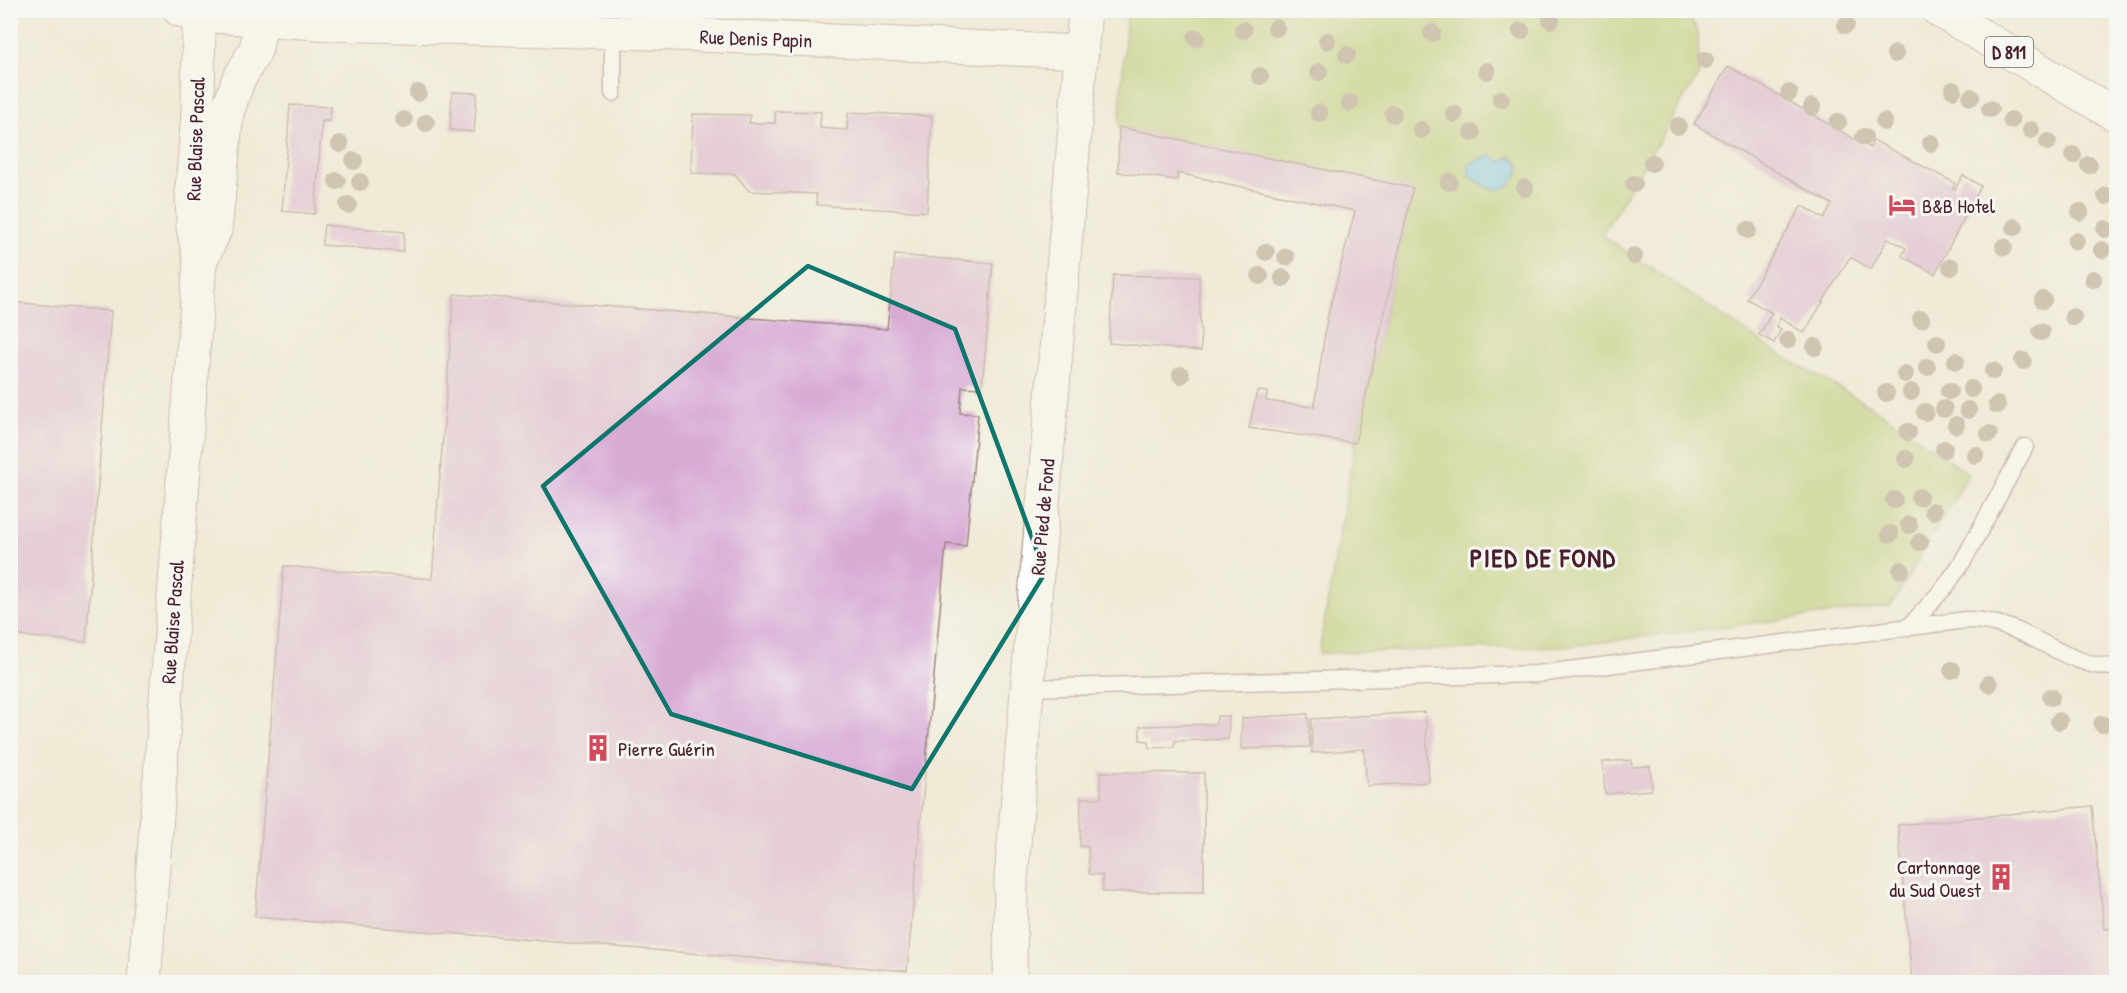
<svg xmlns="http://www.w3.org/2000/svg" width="2127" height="993" font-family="'Patrick Hand',sans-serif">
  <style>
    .green { fill: #b6cb70; stroke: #80754e; stroke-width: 1.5 }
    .water { fill: #6bc3e8; stroke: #5a718a; stroke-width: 1.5 }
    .building { fill: #d8abd5 }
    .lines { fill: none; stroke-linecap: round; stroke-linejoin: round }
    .service-casing { stroke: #9d8581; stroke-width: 19 }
    .minor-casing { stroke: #9d8581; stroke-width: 35 }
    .secondary-casing { stroke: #9d8581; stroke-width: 35 }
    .primary-casing { stroke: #9d8581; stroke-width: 35 }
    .service { stroke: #fff; stroke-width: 16 }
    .minor { stroke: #fff; stroke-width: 33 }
    .secondary { stroke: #fff; stroke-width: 33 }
    .primary { stroke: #fff; stroke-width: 33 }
    .tree { fill: #a69784 }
    .marked { fill: none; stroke: #0f766e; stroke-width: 4.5; stroke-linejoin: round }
    .labels { text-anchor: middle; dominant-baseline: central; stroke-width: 6; stroke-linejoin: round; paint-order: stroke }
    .shield { fill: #f6f6f2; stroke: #7e6067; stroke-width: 1.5 }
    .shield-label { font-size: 18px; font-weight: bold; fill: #4a1f2b }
    .street-label { font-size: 20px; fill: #4a1f2b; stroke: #f6f6f2 }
    .poi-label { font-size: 20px; fill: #4a1f2b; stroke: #f6f6f2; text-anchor: start }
    .district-label { font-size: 26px; font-weight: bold; letter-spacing: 1.5px; fill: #4a1f2b; stroke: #f6f6f2 }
  </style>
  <rect width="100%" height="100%" fill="#f6f6f2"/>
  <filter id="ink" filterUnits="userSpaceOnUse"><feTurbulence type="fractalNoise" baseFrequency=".0167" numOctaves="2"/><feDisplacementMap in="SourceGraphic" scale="12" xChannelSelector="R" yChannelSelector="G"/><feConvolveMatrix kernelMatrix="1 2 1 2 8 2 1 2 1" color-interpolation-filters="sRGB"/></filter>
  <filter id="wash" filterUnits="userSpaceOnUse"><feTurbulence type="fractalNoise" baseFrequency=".008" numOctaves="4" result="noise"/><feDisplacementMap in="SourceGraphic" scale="24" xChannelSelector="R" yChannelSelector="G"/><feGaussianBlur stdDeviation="1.35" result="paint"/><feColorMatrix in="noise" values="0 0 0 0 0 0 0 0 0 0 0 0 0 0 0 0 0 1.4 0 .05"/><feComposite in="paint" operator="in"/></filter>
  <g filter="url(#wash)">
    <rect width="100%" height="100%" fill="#f0ebd7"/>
    <!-- green -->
    <polygon class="green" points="1127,11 1685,11 1698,31 1699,74 1602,235 1779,354 1874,408 1969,474 1891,606 1570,646 1319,653 1355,443 1413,189 1119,127"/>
    <!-- water -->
    <path class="water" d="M1490,155L1501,162L1512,156L1520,165C1518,178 1508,192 1493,189C1486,188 1477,180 1470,176L1468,165Z"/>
    <g id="blocks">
      <!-- building -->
      <g class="building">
        <polygon points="1728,66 1870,148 1873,140 1955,183 1953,188 1955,189 1963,175 1981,186 1935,274 1902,256 1906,248 1888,238 1871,269 1850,257 1804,333 1780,318 1776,326 1781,329 1774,343 1759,335 1772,313 1747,299 1802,205 1824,219 1832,204 1694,124"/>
        <polygon points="452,92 477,93 474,132 450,130"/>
        <polygon points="290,105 331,107 330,121 322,121 315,214 282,211"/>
        <polygon points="775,111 821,112 820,128 847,130 848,112 932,116 927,212 817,205 816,194 749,191 735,174 691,173 693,114 750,115 749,123 775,123"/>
        <polygon points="1119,127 1413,188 1355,443 1249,428 1257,391 1267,392 1266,401 1314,407 1327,319 1355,211 1177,173 1177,180 1118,172"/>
        <polygon points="324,225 404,232 403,252 322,245"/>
        <polygon points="895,255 993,263 982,388 962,387 960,413 978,414 966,546 946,544 907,971 255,917 284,566 432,579 454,294 887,329"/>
        <polygon points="1113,275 1199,277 1201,351 1109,343"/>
        <polygon points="10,302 111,311 86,642 10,635"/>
        <polygon points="1425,712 1429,782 1367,786 1364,749 1312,753 1311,719"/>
        <polygon points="1308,714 1310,747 1241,749 1242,718"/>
        <polygon points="1217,716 1229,716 1228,739 1175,741 1174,747 1149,748 1149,741 1140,740 1140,726 1216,724"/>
        <polygon points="1631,760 1632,767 1650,766 1652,790 1605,794 1603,762"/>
        <polygon points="1100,772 1204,773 1204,892 1103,892 1102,875 1089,874 1088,846 1080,847 1081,798 1101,798"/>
        <polygon points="2092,806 2104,929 2116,928 2116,982 1912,982 1898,825"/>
      </g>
    </g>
  </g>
  <g filter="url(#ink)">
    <use href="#blocks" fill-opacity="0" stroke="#9d8581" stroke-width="1.5"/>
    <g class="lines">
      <defs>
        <g id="service">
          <polyline points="613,93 613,32"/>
          <polyline points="1909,627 1945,587 1963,561 2025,447"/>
          <path d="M1027,688L1537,674L1966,620C2027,619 2062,668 2116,667"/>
        </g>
        <g id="minor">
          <polyline points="180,10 199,15 331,24 652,33 1082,52"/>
          <polyline points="200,262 215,230 227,113 238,81 256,49 261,20"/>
          <polyline points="144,982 200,262 193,227 192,188 198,112 199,15"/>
        </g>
        <polyline id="secondary" points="1010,982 1011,879 1085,10"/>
        <polyline id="primary" points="1938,10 2116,115"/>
      </defs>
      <!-- service casing -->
      <use href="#service" class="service-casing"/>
      <!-- minor casing -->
      <use href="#minor" class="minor-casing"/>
      <!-- secondary casing -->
      <use href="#secondary" class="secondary-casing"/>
      <!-- primary casing -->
      <use href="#primary" class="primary-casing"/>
      <!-- service -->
      <use href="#service" class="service"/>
      <!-- minor -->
      <use href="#minor" class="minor"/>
      <!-- secondary -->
      <use href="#secondary" class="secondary"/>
      <!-- primary -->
      <use href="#primary" class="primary"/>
    </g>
    <!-- trees -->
    <g class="tree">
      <circle cx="1551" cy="20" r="9"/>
      <circle cx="1846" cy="25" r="9"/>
      <circle cx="1276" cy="28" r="9"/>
      <circle cx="1243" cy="30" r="9"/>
      <circle cx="1521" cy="31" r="9"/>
      <circle cx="1432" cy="33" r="9"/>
      <circle cx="1196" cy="38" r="9"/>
      <circle cx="1327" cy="41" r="9"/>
      <circle cx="1895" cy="54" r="9"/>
      <circle cx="1347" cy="55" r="9"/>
      <circle cx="1705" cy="60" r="9"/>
      <circle cx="1487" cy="71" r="9"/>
      <circle cx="1319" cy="72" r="9"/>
      <circle cx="1260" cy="76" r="9"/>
      <circle cx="1953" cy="90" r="9"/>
      <circle cx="418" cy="93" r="9"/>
      <circle cx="1789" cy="93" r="9"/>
      <circle cx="1971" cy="97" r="9"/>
      <circle cx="1501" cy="99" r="9"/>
      <circle cx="1350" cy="103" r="9"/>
      <circle cx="1812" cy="107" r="9"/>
      <circle cx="1990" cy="109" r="9"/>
      <circle cx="1319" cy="113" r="9"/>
      <circle cx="1393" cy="114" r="9"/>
      <circle cx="1454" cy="114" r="9"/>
      <circle cx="404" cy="120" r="9"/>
      <circle cx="2011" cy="120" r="9"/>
      <circle cx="1838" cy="122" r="9"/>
      <circle cx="1884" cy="122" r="9"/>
      <circle cx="426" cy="123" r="9"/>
      <circle cx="1678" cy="126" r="9"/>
      <circle cx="1421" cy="130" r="9"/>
      <circle cx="2031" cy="130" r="9"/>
      <circle cx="1472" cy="133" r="9"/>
      <circle cx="1864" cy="137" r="9"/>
      <circle cx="2048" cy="142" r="9"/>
      <circle cx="1931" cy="143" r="9"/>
      <circle cx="340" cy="144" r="9"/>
      <circle cx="2073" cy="155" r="9"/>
      <circle cx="354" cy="161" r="9"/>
      <circle cx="1652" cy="163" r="9"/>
      <circle cx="2089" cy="165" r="9"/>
      <circle cx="337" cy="181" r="9"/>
      <circle cx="360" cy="182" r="9"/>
      <circle cx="1449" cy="182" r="9"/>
      <circle cx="1634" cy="184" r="9"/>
      <circle cx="1525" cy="188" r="9"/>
      <circle cx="2106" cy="196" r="9"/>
      <circle cx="348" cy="205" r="9"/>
      <circle cx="2080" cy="212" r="9"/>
      <circle cx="2015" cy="227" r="9"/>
      <circle cx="2105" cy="229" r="9"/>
      <circle cx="1748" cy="230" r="9"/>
      <circle cx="2076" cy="241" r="9"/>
      <circle cx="2004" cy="247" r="9"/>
      <circle cx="2102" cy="250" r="9"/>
      <circle cx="1266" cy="252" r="9"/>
      <circle cx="1634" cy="256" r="9"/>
      <circle cx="1286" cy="257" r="9"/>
      <circle cx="1951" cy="267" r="9"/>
      <circle cx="1260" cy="276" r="9"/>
      <circle cx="1283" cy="278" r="9"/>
      <circle cx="2093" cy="279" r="9"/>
      <circle cx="2043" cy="300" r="9"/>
      <circle cx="2073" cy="317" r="9"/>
      <circle cx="1921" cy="319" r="9"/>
      <circle cx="2041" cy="332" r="9"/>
      <circle cx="1788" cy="340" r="9"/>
      <circle cx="1937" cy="343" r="9"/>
      <circle cx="1815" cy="347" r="9"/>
      <circle cx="1956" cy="361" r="9"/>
      <circle cx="2023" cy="361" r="9"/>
      <circle cx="1927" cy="367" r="9"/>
      <circle cx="1993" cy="371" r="9"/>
      <circle cx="1905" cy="374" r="9"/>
      <circle cx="1181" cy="375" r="9"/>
      <circle cx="1971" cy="389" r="9"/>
      <circle cx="1949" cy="391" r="9"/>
      <circle cx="1911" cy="392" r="9"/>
      <circle cx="1886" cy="393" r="9"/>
      <circle cx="1997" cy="405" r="9"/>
      <circle cx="1944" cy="409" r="9"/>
      <circle cx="1968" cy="410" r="9"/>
      <circle cx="1925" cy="412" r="9"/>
      <circle cx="1956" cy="425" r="9"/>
      <circle cx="1908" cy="432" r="9"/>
      <circle cx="1989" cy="434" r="9"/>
      <circle cx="1944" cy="449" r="9"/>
      <circle cx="1975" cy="455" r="9"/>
      <circle cx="1906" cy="459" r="9"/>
      <circle cx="1919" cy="497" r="9"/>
      <circle cx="1894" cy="500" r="9"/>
      <circle cx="1933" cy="511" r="9"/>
      <circle cx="1909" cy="525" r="9"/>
      <circle cx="1890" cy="534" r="9"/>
      <circle cx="1920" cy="542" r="9"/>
      <circle cx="1901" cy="570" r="9"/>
      <circle cx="1952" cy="670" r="9"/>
      <circle cx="1989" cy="684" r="9"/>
      <circle cx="2051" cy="697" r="9"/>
      <circle cx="2059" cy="721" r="9"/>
      <circle cx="2102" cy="724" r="9"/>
    </g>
  </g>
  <!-- marked area -->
  <path d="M0 0H2127V993H0ZM808,266L955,329L1045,573L912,789L671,714L543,486Z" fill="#f0ebd7" fill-opacity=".55" fill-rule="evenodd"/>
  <path class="marked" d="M808,266L955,329L1045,573L912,789L671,714L543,486Z"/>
  <!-- icons -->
  <defs>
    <symbol id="hotel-bare" viewBox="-9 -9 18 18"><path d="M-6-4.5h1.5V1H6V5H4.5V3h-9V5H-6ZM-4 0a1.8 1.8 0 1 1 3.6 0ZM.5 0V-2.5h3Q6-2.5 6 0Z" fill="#d1495b" stroke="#f6f6f2" stroke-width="2.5" paint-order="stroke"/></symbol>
    <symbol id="building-bare" viewBox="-9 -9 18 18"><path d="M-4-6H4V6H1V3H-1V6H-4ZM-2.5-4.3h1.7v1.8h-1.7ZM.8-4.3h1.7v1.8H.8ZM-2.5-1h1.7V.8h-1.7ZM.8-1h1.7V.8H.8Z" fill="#d1495b" stroke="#f6f6f2" stroke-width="2.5" paint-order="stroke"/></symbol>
  </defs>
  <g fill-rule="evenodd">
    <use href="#hotel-bare" x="1883" y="186" width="38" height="38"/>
    <use href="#building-bare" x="579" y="729" width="38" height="38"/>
    <use href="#building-bare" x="1982" y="858" width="38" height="38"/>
  </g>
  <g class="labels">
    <!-- shield labels -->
    <rect class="shield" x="1985" y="37" width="48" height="30" rx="4.5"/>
    <g class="shield-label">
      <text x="2009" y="52">D 811</text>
    </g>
    <!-- street labels -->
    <g class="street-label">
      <text transform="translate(756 38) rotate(2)">Rue Denis Papin</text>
      <text transform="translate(195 139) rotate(-88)">Rue Blaise Pascal</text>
      <text transform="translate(1042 517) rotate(-85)">Rue Pied de Fond</text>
      <text transform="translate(172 622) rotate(-86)">Rue Blaise Pascal</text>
    </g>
    <!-- poi labels -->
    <g class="poi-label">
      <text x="1922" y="205">B&amp;B Hotel</text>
      <text x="618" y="748">Pierre Guérin</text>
      <text x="1981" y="866" text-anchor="end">Cartonnage<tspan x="1981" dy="23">du Sud Ouest</tspan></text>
    </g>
    <!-- district labels -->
    <g class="district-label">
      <text x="1543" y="557">PIED DE FOND</text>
    </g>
  </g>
  <!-- margin -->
  <rect width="2127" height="993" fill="none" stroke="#f6f6f2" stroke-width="36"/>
</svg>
